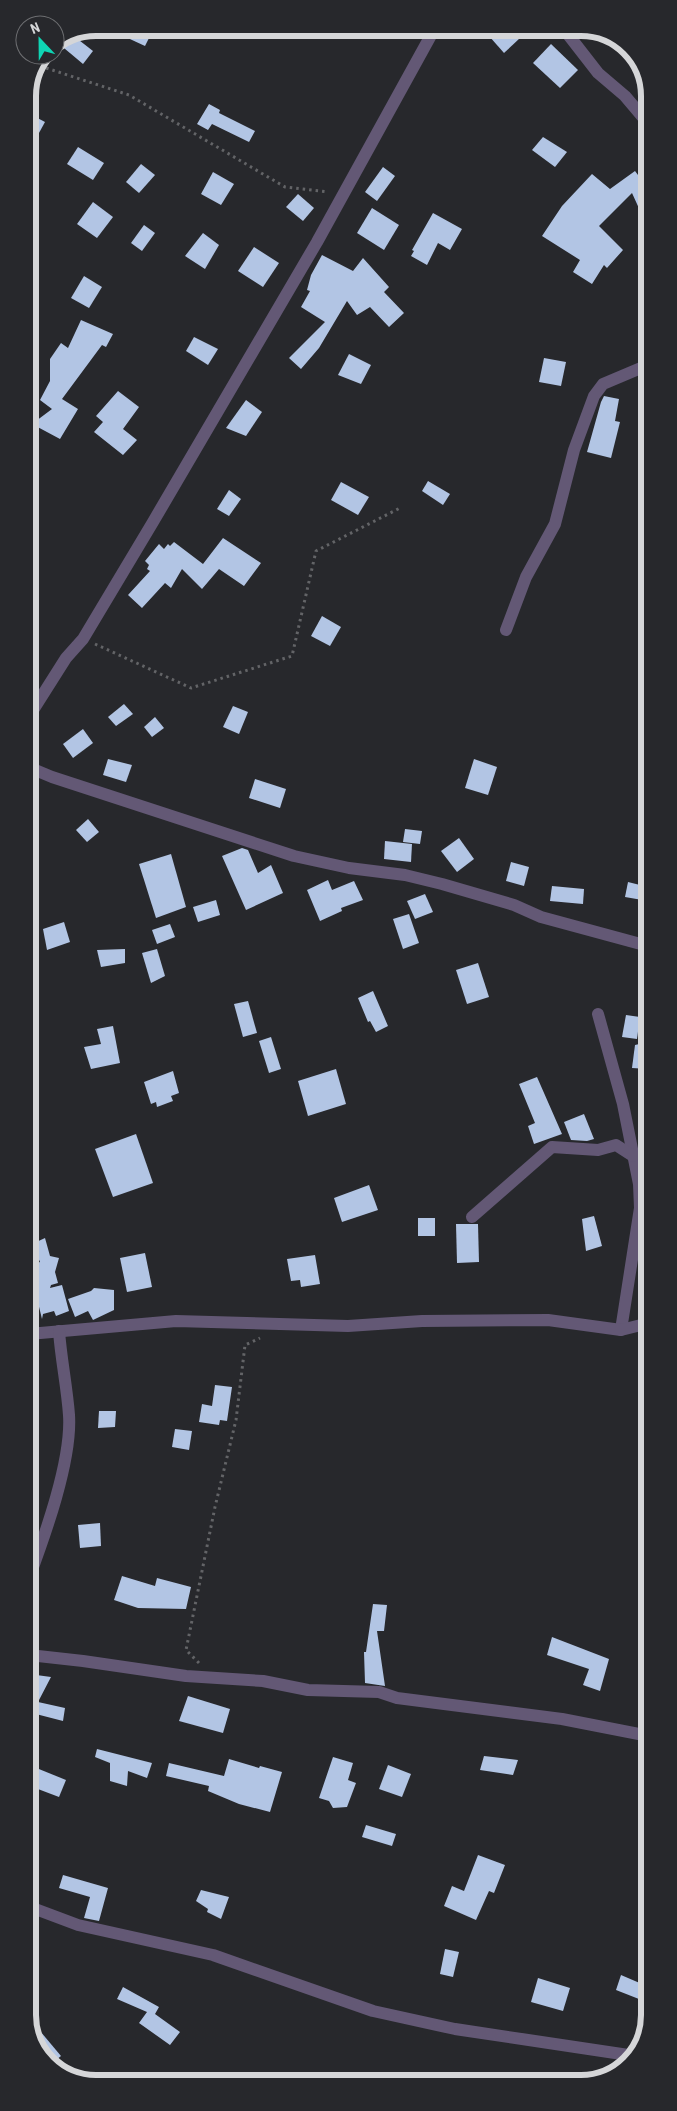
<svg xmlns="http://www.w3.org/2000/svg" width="677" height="2111" font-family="'Roboto Condensed',sans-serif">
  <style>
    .building { fill: #b2c5e4 }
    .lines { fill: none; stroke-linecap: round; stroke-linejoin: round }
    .path { stroke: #636467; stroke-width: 3; stroke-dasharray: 2.5 4; stroke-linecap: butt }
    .street { stroke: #635875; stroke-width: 12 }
    .rim { fill: none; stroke: #d5d6d8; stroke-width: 6 }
  </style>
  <rect width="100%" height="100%" fill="#27282c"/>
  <!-- building -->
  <g class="building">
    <polygon points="106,28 154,28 145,46"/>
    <polygon points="482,28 512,28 520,38 504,53"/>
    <polygon points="75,37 93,51 83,64 58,43"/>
    <polygon points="551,44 578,70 560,88 533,63"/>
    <polygon points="209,104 220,110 219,113 255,131 249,142 212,124 208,130 197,124"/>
    <polygon points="28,113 45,122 28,153"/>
    <polygon points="543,137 567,152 555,167 532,150"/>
    <polygon points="78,147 104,163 93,180 67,164"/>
    <polygon points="141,164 155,175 139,193 126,182"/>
    <polygon points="383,167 395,176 377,201 365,192"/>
    <polygon points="635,171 647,187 647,226 632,193 599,226 623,250 607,268 604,265 592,284 573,272 580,260 542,236 562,206 592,174 610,189"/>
    <polygon points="213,172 234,184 221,205 201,194"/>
    <polygon points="298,194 314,208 303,221 286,207"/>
    <polygon points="93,202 113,217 97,238 77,224"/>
    <polygon points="372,208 399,225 384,250 357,233"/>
    <polygon points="433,213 462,229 450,250 438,243 427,265 411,256 414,251 412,250"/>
    <polygon points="144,225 155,233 142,251 131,243"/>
    <polygon points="203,233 219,245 205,269 185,256"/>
    <polygon points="254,247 279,263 263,287 238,271"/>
    <polygon points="322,255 353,271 363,258 389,287 384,292 404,313 389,327 370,307 357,315 347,301 319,348 301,369 289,358 325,322 301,307 310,291 307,290 311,275"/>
    <polygon points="84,276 102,287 89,308 71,298"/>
    <polygon points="81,320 113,334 106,347 102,345 62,399 78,409 60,439 32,424 52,409 40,400 50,381 50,359 61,343 68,348"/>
    <polygon points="194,337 218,349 208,365 186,351"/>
    <polygon points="349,354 371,365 361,384 338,375"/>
    <polygon points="544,358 566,362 561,386 539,382"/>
    <polygon points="118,391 139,407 123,429 137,440 123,455 94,432 103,422 96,416"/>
    <polygon points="604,396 619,399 615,421 620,422 611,458 587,452 601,402"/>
    <polygon points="246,400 262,412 246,436 226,428"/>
    <polygon points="428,481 450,494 443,505 422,491"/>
    <polygon points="341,482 369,497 358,515 331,500"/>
    <polygon points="229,490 241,499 229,516 217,509"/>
    <polygon points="223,538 261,563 244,586 219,569 202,589 182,569 171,588 165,583 142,608 128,595 150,571 147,569 149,565 145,561 159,544 164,549 168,544 170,546 174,542 203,564"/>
    <polygon points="322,616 341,627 330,646 311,636"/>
    <polygon points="124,704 133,714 116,726 108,717"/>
    <polygon points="233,706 248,712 239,734 223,727"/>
    <polygon points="155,717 164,728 152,737 144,727"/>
    <polygon points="83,729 93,743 73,758 63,744"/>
    <polygon points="108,759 132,765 126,782 103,775"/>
    <polygon points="474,759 497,767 488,795 465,788"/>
    <polygon points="255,779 286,789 280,808 249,798"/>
    <polygon points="88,819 99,832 87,842 76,830"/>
    <polygon points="405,829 422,831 420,844 403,842"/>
    <polygon points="459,838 474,859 457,872 441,851"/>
    <polygon points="385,841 412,844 411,862 384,859"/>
    <polygon points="242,848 248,850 258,873 271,865 283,893 246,910 222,856"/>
    <polygon points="171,854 186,907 156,918 139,864"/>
    <polygon points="511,862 529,867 524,886 506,881"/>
    <polygon points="328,880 332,890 354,881 363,900 341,908 342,911 320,921 307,890"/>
    <polygon points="628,882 648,887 648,901 625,897"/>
    <polygon points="552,886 584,889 583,904 550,901"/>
    <polygon points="425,894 433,912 415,919 407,901"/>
    <polygon points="216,900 220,915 198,922 193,907"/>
    <polygon points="409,914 419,943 403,949 393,919"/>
    <polygon points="64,922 70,942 47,950 43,929"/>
    <polygon points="170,924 175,937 157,944 152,930"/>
    <polygon points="125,949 125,963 101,967 97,950"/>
    <polygon points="157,949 165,976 151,983 142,953"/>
    <polygon points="478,963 489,997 467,1004 456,970"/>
    <polygon points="373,991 388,1026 376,1032 370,1021 368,1022 358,998"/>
    <polygon points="248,1001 257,1033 243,1037 234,1004"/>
    <polygon points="626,1015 640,1017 637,1039 622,1037"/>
    <polygon points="113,1026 120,1063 91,1069 84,1047 101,1044 97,1029"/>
    <polygon points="271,1037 281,1069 269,1073 259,1041"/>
    <polygon points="648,1042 648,1069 632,1068 635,1045"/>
    <polygon points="336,1069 346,1104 308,1116 298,1081"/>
    <polygon points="173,1071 179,1093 171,1096 173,1101 157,1107 156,1102 151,1104 144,1082"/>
    <polygon points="537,1077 562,1134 534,1144 528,1126 535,1123 519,1084"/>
    <polygon points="584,1114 594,1139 587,1141 571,1140 564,1122"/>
    <polygon points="136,1134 153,1183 113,1197 95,1149"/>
    <polygon points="369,1185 378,1210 342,1222 334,1198"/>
    <polygon points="594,1216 602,1246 586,1251 582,1219"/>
    <rect x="418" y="1218" width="17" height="18"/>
    <polygon points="456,1224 478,1224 479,1262 457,1263"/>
    <polygon points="45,1238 50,1256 59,1258 55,1272 58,1283 51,1285 50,1288 62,1285 69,1311 56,1316 54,1311 43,1314 42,1319 29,1266 40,1262 32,1244"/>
    <polygon points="145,1253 152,1287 127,1292 120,1258"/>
    <polygon points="315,1255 320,1284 301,1287 300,1280 291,1281 287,1259"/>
    <polygon points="94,1288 114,1290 114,1310 93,1320 88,1311 75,1317 68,1299 91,1291"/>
    <polygon points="215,1385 232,1387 227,1421 220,1420 219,1425 199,1422 202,1404 212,1406"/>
    <polygon points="99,1411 116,1411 115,1427 98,1428"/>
    <polygon points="175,1429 192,1431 189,1450 172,1447"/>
    <polygon points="100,1523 101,1546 80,1548 78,1525"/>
    <polygon points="122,1576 155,1586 157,1578 191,1587 186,1609 138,1608 114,1600"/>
    <polygon points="373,1604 387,1605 384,1631 377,1631 385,1686 365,1683 364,1652 366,1652"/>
    <polygon points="552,1637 609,1659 600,1691 583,1685 589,1669 547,1655"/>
    <polygon points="29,1674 51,1677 38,1702 65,1708 63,1721 32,1713 29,1717"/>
    <polygon points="188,1696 230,1709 223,1733 179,1721"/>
    <polygon points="97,1749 152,1763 147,1778 128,1771 127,1786 110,1781 110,1763 95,1757"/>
    <polygon points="484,1756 518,1760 513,1775 480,1770"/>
    <polygon points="333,1757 353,1763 348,1780 356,1783 347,1807 333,1808 329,1801 319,1798"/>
    <polygon points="229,1759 259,1768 260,1766 282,1772 270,1812 239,1804 208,1791 209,1786 166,1776 169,1763 224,1776"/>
    <polygon points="29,1765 66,1780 59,1797 30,1786"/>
    <polygon points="388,1765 411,1774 402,1797 379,1789"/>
    <polygon points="366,1825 396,1834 392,1846 362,1837"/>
    <polygon points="478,1855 505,1865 494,1893 489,1891 476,1920 444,1906 452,1886 464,1891"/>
    <polygon points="63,1875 108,1888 99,1921 84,1918 90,1897 59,1888"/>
    <polygon points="201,1890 229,1897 221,1919 207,1912 208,1909 196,1901"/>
    <polygon points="445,1949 459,1952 453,1977 440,1974"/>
    <polygon points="621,1975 649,1987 644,2001 616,1990"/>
    <polygon points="538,1978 570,1988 563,2011 531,2002"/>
    <polygon points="123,1987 159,2007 155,2014 180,2032 170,2045 139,2023 147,2012 117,1999"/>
    <polygon points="35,2025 61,2056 50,2065 30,2032 30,2029"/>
  </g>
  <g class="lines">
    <!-- path -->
    <g class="path">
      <polyline points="40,66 129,95 285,187 328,192"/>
      <polyline points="95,644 191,688 292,656 316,551 400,508"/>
      <polyline points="199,1663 186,1650 215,1507 236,1420 245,1345 260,1338"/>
    </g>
    <!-- street -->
    <g class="street">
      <polyline points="563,28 598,73 625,96 647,122"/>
      <polyline points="506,630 526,577 555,524 574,450 594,396 603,384 648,365"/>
      <polyline points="28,718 66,658 83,639 153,522 317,242 435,28"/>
      <polyline points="28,767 52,777 294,856 349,868 405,875 442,884 514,905 541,917 648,946"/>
      <polyline points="598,1014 623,1104 639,1184 640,1208 621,1330"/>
      <polyline points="472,1217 552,1147 598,1150 616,1145 633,1156"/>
      <polyline points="29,1334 176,1321 348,1326 422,1321 548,1320 621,1330 649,1323"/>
      <path d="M29,1578C45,1535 72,1460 69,1415C67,1387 61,1359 59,1331"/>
      <polyline points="29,1655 83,1661 186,1676 263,1681 308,1690 379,1692 397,1698 562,1719 649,1736"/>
      <polyline points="30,1907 78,1925 213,1955 373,2011 455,2029 635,2056"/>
    </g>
  </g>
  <!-- crop -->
  <path d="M0 0H677V2111H0ZM96 36H581A60 60 0 0 1 641 96V2015A60 60 0 0 1 581 2075H96A60 60 0 0 1 36 2015V96A60 60 0 0 1 96 36Z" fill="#27282c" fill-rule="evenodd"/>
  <path class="rim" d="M96 36H581A60 60 0 0 1 641 96V2015A60 60 0 0 1 581 2075H96A60 60 0 0 1 36 2015V96A60 60 0 0 1 96 36Z"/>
  <!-- north arrow -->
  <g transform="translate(40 40) rotate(338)"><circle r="24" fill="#27282c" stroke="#6d6e71"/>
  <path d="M0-4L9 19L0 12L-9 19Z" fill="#0fd5b4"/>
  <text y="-8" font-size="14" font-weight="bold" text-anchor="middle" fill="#d5d6d8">N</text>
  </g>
</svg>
